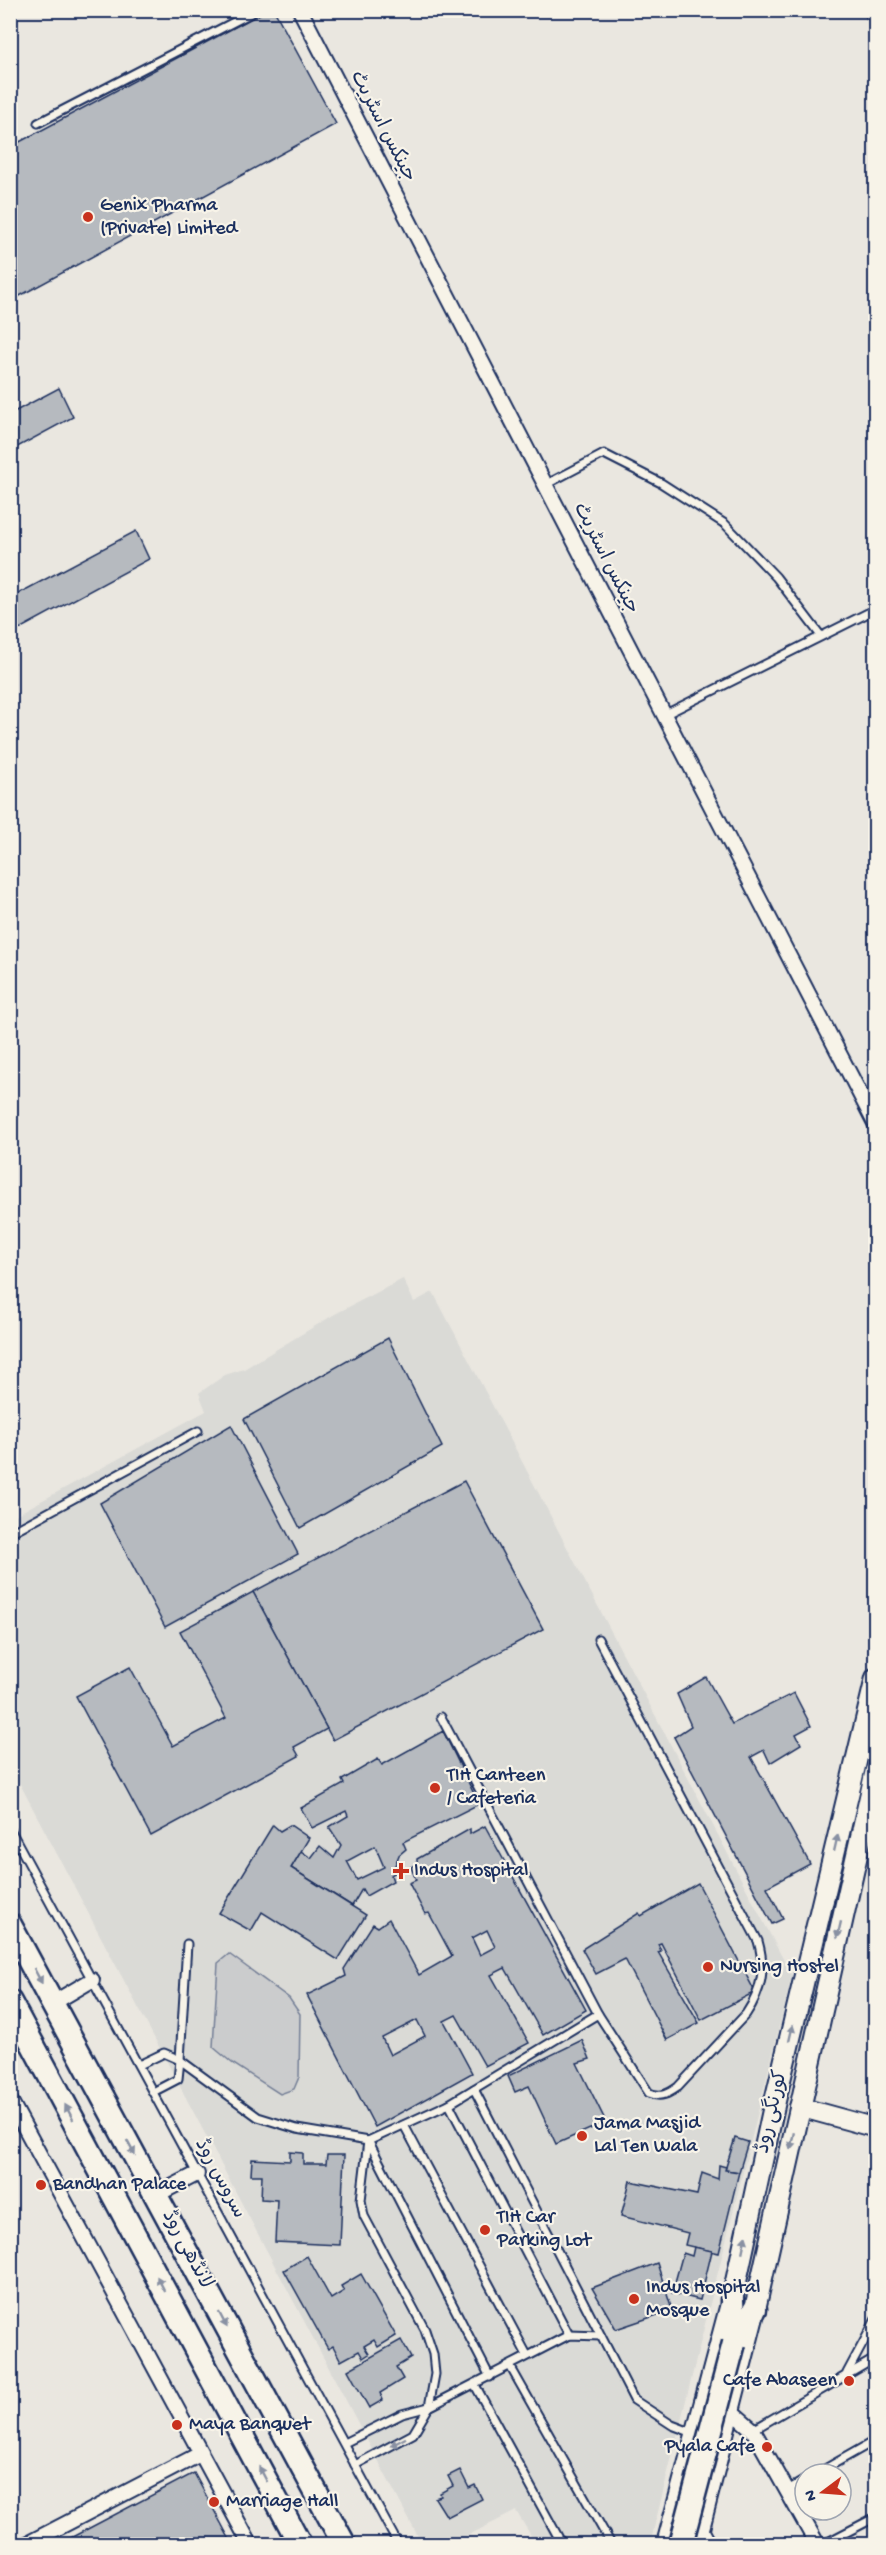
<svg xmlns="http://www.w3.org/2000/svg" width="886" height="2555" font-family="'Gochi Hand','Playpen Sans Arabic',sans-serif">
  <style>
    .built { fill: #dadad6 }
    .green { fill: #cbcccd; stroke: #737e96; stroke-width: 1.5 }
    .water { fill: #a3a8b4; stroke: #6d7892; stroke-width: 1.5 }
    .building { fill: #b6babf; stroke: #1b2f5e; stroke-width: 1.5; fill-rule: evenodd }
    .lines { fill: none; stroke-linecap: round; stroke-linejoin: round }
    .service-casing { stroke: #1b2f5e; stroke-width: 11 }
    .minor-casing { stroke: #1b2f5e; stroke-width: 18 }
    .tertiary-casing { stroke: #1b2f5e; stroke-width: 22 }
    .secondary-casing { stroke: #1b2f5e; stroke-width: 24 }
    .primary-casing { stroke: #1b2f5e; stroke-width: 27 }
    .service { stroke: #f7f3e8; stroke-width: 7 }
    .minor { stroke: #f7f3e8; stroke-width: 14 }
    .tertiary { stroke: #f7f3e8; stroke-width: 18 }
    .secondary { stroke: #f7f3e8; stroke-width: 20 }
    .primary { stroke: #f7f3e8; stroke-width: 22 }
    .primary-bridge-casing { stroke: #1b2f5e; stroke-width: 27; stroke-linecap: butt }
    .primary-bridge { stroke: #f7f3e8; stroke-width: 22 }
    .oneway { fill: #8991a3 }
    .poi-dot { fill: #c8321e; stroke: #f7f3e8; stroke-width: 2 }
    .labels { text-anchor: middle; dominant-baseline: central; stroke-width: 4.5; stroke-linejoin: round; paint-order: stroke }
    .street-label { font-size: 20px; fill: #1b2f5e; stroke: #f7f3e8 }
    .poi-label { font-size: 20px; fill: #1b2f5e; stroke: #f7f3e8; text-anchor: start }
  </style>
  <rect width="100%" height="100%" fill="#eae7e0"/>
  <filter id="ink" filterUnits="userSpaceOnUse"><feTurbulence type="fractalNoise" baseFrequency=".0167" numOctaves="2"/><feDisplacementMap in="SourceGraphic" scale="12" xChannelSelector="R" yChannelSelector="G"/><feConvolveMatrix kernelMatrix="1 2 1 2 8 2 1 2 1" color-interpolation-filters="sRGB"/></filter>
  <g filter="url(#ink)">
    <!-- built -->
    <polygon class="built" points="403,1279 414,1302 433,1292 792,1976 650,2544 536,2544 516,2511 451,2544 422,2544 11,1767 10,1518 206,1411 199,1393 225,1375 244,1369 335,1314"/>
    <!-- green -->
    <polygon class="green" points="229,1954 289,1998 300,2014 299,2077 294,2089 280,2094 232,2063 213,2047 218,1963"/>
    <!-- water -->
    <polygon class="water" points="862,11 875,11 875,35 864,14"/>
    <!-- building -->
    <g class="building">
      <polygon points="267,10 274,10 336,124 16,298 10,288 10,147"/>
      <polygon points="59,388 73,417 10,451 10,414"/>
      <polygon points="136,531 149,559 10,634 10,598"/>
      <polygon points="388,1338 442,1447 300,1528 244,1419"/>
      <polygon points="231,1425 298,1554 165,1627 100,1503"/>
      <polygon points="464,1481 543,1629 333,1740 253,1592"/>
      <polygon points="253,1592 327,1729 294,1747 299,1756 151,1836 76,1696 130,1667 173,1746 226,1718 180,1631"/>
      <polygon points="706,1677 732,1724 794,1693 811,1726 796,1734 801,1744 770,1763 764,1750 751,1757 810,1864 767,1887 783,1919 772,1924 674,1737 691,1726 677,1694"/>
      <path d="M443,1731L479,1804L403,1842L406,1849L399,1855L394,1868L396,1872L391,1875L393,1881L366,1896L362,1889L352,1906L291,1868L301,1851L311,1858L320,1846L334,1858L341,1845L329,1827L348,1816L346,1811L312,1828L301,1808L344,1784L342,1780L378,1759L382,1765ZM375,1846L384,1867L357,1880L347,1861Z"/>
      <polygon points="273,1825 280,1831 290,1825 309,1838 291,1868 366,1915 338,1960 262,1912 251,1931 219,1913"/>
      <path d="M485,1826L586,2010L543,2035L505,1968L491,1975L529,2043L485,2066L456,2015L444,2021L472,2073L375,2127L307,1995L346,1976L344,1969L373,1924L378,1927L389,1919L419,1975L452,1956L429,1913L425,1914L409,1883L416,1880L411,1867L417,1864V1859L470,1829V1834ZM487,1930L495,1947L480,1955L472,1938ZM417,2020L425,2036L390,2055L382,2038Z"/>
      <polygon points="698,1883 755,1992 701,2020 661,1943 658,1944 661,1951 658,1952 699,2023 667,2040 625,1959 596,1974 582,1949 639,1913 641,1916"/>
      <polygon points="582,2040 590,2059 577,2063 606,2122 556,2144 529,2086 515,2092 508,2076"/>
      <polygon points="735,2138 748,2142 739,2172 725,2170"/>
      <polygon points="290,2152 303,2153 303,2164 326,2164 327,2155 344,2155 340,2245 275,2242 277,2200 261,2199 262,2175 251,2175 252,2159 290,2161"/>
      <polygon points="719,2165 726,2167 725,2170 739,2172 719,2253 685,2245 688,2233 621,2216 630,2181 697,2195 702,2173 718,2179"/>
      <polygon points="694,2247 712,2251 700,2300 672,2293 683,2253 692,2256"/>
      <polygon points="307,2256 331,2299 344,2291 341,2286 361,2274 396,2336 378,2347 374,2340 364,2346 369,2354 363,2358 359,2351 341,2361 333,2346 328,2349 284,2270"/>
      <polygon points="657,2263 672,2310 616,2329 592,2288"/>
      <polygon points="401,2340 411,2358 396,2367 403,2379 380,2393 383,2400 369,2408 348,2370"/>
      <polygon points="460,2470 469,2488 475,2485 482,2499 447,2517 435,2498 441,2496 440,2493 453,2486 448,2476"/>
      <polygon points="194,2473 230,2540 222,2544 59,2544"/>
    </g>
    <g class="lines">
      <defs>
        <g id="service">
          <polyline points="38,123 257,10"/>
          <polyline points="545,485 604,454 661,483 725,524 776,577 821,636"/>
          <polyline points="664,715 876,609"/>
          <polyline points="10,1533 198,1431"/>
          <polyline points="441,1717 598,2014"/>
          <polyline points="10,1829 398,2544"/>
          <polyline points="139,2065 164,2053 180,2060 187,1944"/>
          <polyline points="474,2089 634,2400 672,2425 696,2434"/>
          <path d="M153,2092L178,2079L180,2060L258,2117L297,2129L368,2141L449,2104L598,2014L649,2093C661,2098 668,2094 678,2087L746,2014C762,1990 766,1969 758,1941L598,1639"/>
          <polyline points="449,2104 569,2335"/>
          <polyline points="404,2125 527,2355"/>
          <polyline points="368,2141 361,2200 364,2216 425,2330 433,2354 435,2374 429,2407 569,2335 601,2336"/>
          <polyline points="369,2142 490,2377"/>
          <polyline points="510,2366 611,2544"/>
          <polyline points="847,2373 876,2319"/>
          <polyline points="475,2385 562,2544"/>
          <polyline points="753,2430 876,2358"/>
          <polyline points="344,2443 402,2414 429,2407"/>
          <polyline points="355,2465 413,2434 429,2407"/>
          <polyline points="816,2474 876,2440"/>
          <polyline points="786,2491 805,2480"/>
          <polyline points="824,2544 876,2517"/>
        </g>
        <g id="minor">
          <polyline points="300,10 876,1125"/>
          <polyline points="53,2003 92,1980"/>
          <polyline points="10,2100 250,2544"/>
          <polyline points="156,2195 197,2174"/>
          <polyline points="724,2405 753,2430 817,2544"/>
          <polyline points="699,2526 709,2544"/>
          <polyline points="27,2544 200,2454"/>
        </g>
        <polyline id="tertiary" points="799,2107 876,2128"/>
        <g id="secondary">
          <polyline points="667,2544 732,2300 775,2101 876,1678"/>
          <polyline points="695,2544 755,2309 876,1770"/>
        </g>
        <g id="primary">
          <polyline points="10,1925 344,2544"/>
          <polyline points="10,2002 300,2544"/>
          <polyline points="732,2300 734,2343"/>
          <polyline points="734,2343 755,2309"/>
        </g>
      </defs>
      <!-- service casing -->
      <use href="#service" class="service-casing"/>
      <!-- minor casing -->
      <use href="#minor" class="minor-casing"/>
      <!-- tertiary casing -->
      <use href="#tertiary" class="tertiary-casing"/>
      <!-- secondary casing -->
      <use href="#secondary" class="secondary-casing"/>
      <!-- primary casing -->
      <use href="#primary" class="primary-casing"/>
      <!-- service -->
      <use href="#service" class="service"/>
      <!-- minor -->
      <use href="#minor" class="minor"/>
      <!-- tertiary -->
      <use href="#tertiary" class="tertiary"/>
      <!-- secondary -->
      <use href="#secondary" class="secondary"/>
      <!-- primary -->
      <use href="#primary" class="primary"/>
      <defs>
        <polyline id="primary-bridge" points="681,2544 734,2343"/>
      </defs>
      <!-- primary-bridge casing -->
      <use href="#primary-bridge" class="primary-bridge-casing"/>
      <!-- primary-bridge -->
      <use href="#primary-bridge" class="primary-bridge"/>
    </g>
    <!-- one-way arrows -->
    <defs><path id="oneway-solid" d="M-6-.8H1V-3.2L6.5 0L1 3.2V.8H-6Z" transform="scale(1.5)"/></defs>
    <g class="oneway">
      <use href="#oneway-solid" transform="translate(836 1843) rotate(-77)"/>
      <use href="#oneway-solid" transform="translate(839 1930) rotate(103)"/>
      <use href="#oneway-solid" transform="translate(38 1976) rotate(62)"/>
      <use href="#oneway-solid" transform="translate(791 2033) rotate(-77)"/>
      <use href="#oneway-solid" transform="translate(69 2112) rotate(-118)"/>
      <use href="#oneway-solid" transform="translate(792 2141) rotate(102)"/>
      <use href="#oneway-solid" transform="translate(131 2148) rotate(62)"/>
      <use href="#oneway-solid" transform="translate(744 2244) rotate(-78)"/>
      <use href="#oneway-solid" transform="translate(161 2284) rotate(-118)"/>
      <use href="#oneway-solid" transform="translate(223 2320) rotate(62)"/>
      <use href="#oneway-solid" transform="translate(398 2442) rotate(152)"/>
      <use href="#oneway-solid" transform="translate(263 2474) rotate(-118)"/>
    </g>
  </g>
  <!-- markers -->
  <g class="poi-dot">
    <circle cx="88" cy="217" r="6"/>
    <circle cx="435" cy="1788" r="6"/>
    <path d="M398 1862h6v6h6v6h-6v6h-6v-6h-6v-6h6z"/>
    <circle cx="708" cy="1967" r="6"/>
    <circle cx="582" cy="2136" r="6"/>
    <circle cx="41" cy="2185" r="6"/>
    <circle cx="485" cy="2230" r="6"/>
    <circle cx="634" cy="2299" r="6"/>
    <circle cx="849" cy="2381" r="6"/>
    <circle cx="177" cy="2425" r="6"/>
    <circle cx="767" cy="2447" r="6"/>
    <circle cx="214" cy="2502" r="6"/>
  </g>
  <g class="labels">
    <!-- street labels -->
    <g class="street-label">
      <text transform="translate(382 127) rotate(63)">جینکس اسٹریٹ</text>
      <text transform="translate(605 559) rotate(63)">جینکس اسٹریٹ</text>
      <text transform="translate(773 2112) rotate(-77)">کورنگی روڈ</text>
      <text transform="translate(219 2179) rotate(62)">سروس روڈ</text>
      <text transform="translate(186 2250) rotate(62)">لانڈھی روڈ</text>
    </g>
    <!-- poi labels -->
    <g class="poi-label">
      <text x="100" y="206">Genix Pharma<tspan x="100" dy="23">(Private) Limited</tspan></text>
      <text x="447" y="1776">TIH Canteen<tspan x="447" dy="23">/ Cafeteria</tspan></text>
      <text x="414" y="1871">Indus Hospital</text>
      <text x="720" y="1967">Nursing Hostel</text>
      <text x="594" y="2124">Jama Masjid<tspan x="594" dy="23">Lal Ten Wala</tspan></text>
      <text x="53" y="2185">Bandhan Palace</text>
      <text x="497" y="2218">TIH Car<tspan x="497" dy="23">Parking Lot</tspan></text>
      <text x="646" y="2288">Indus Hospital<tspan x="646" dy="23">Mosque</tspan></text>
      <text x="837" y="2381" text-anchor="end">Cafe Abaseen</text>
      <text x="189" y="2425">Maya Banquet</text>
      <text x="755" y="2447" text-anchor="end">Pyala Cafe</text>
      <text x="226" y="2502">Marriage Hall</text>
    </g>
  </g>
  <!-- margin -->
  <rect width="886" height="2555" fill="none" stroke="#f7f3e8" stroke-width="36"/>
  <rect x="18" y="18" width="850" height="2519" fill="none" stroke="#1b2f5e" stroke-width="2" filter="url(#ink)"/>
  <!-- north arrow -->
  <g transform="translate(823 2492) rotate(254)"><circle r="28" fill="#f7f3e8" stroke="#9fa5b1" stroke-width="1.5"/>
  <path d="M0-4.5L10 22L0 15L-10 22Z" fill="#c8321e"/>
  <text y="-9" font-size="16" font-weight="bold" text-anchor="middle" fill="#1b2f5e">N</text>
  </g>
</svg>
